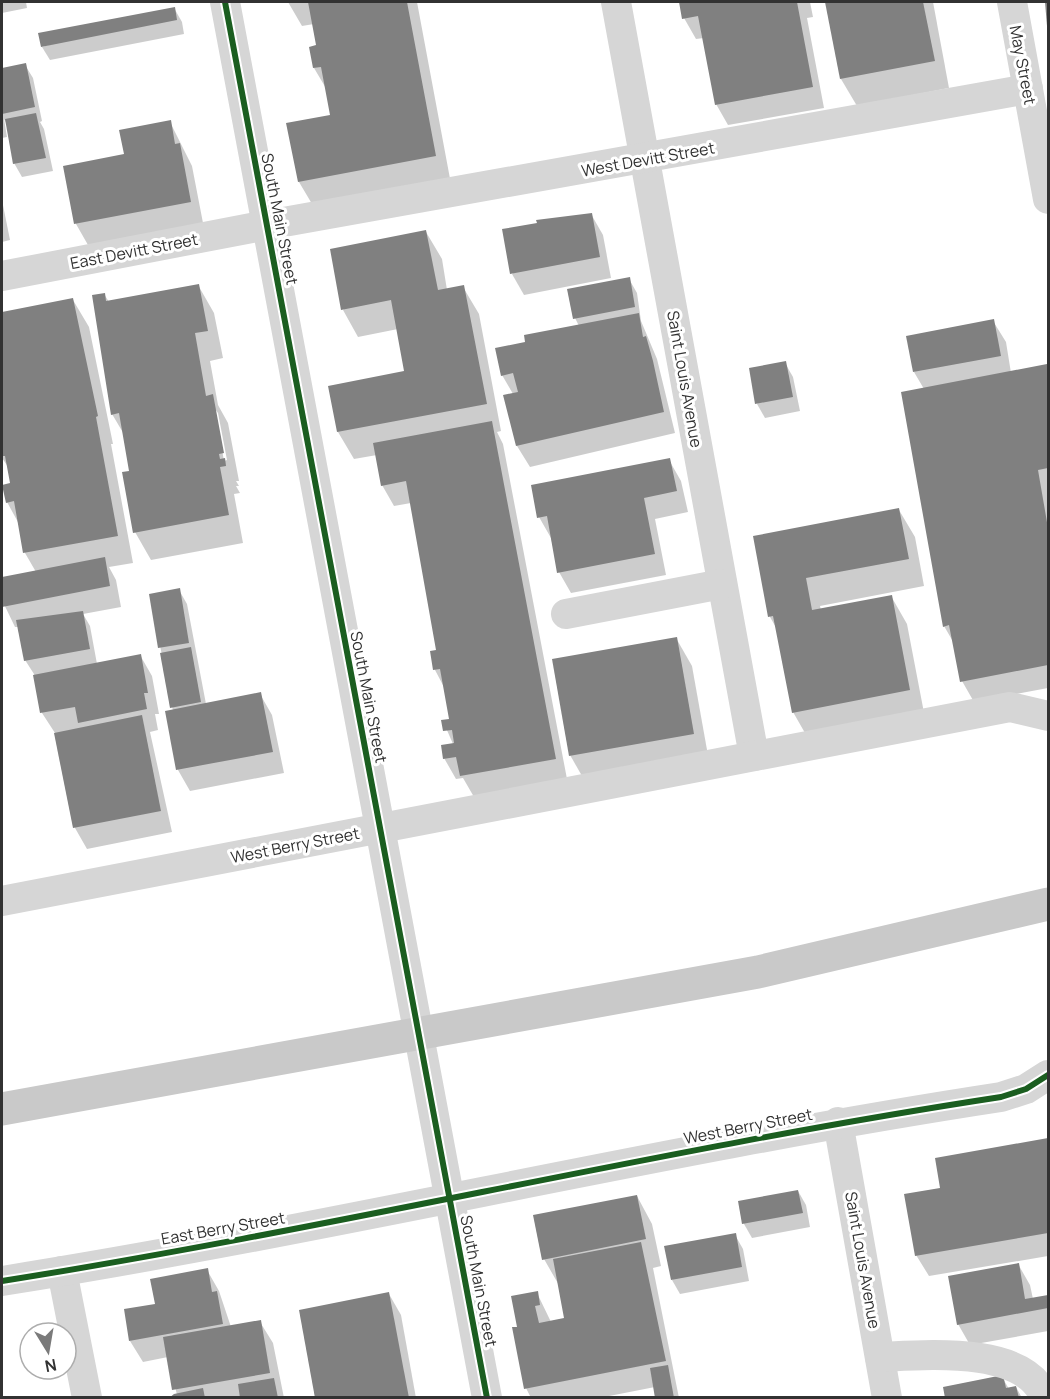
<svg xmlns="http://www.w3.org/2000/svg" width="1050" height="1399" font-family="Manrope,sans-serif">
  <style>
    .shadow { fill: #0003; fill-rule: evenodd }
    .building { fill: #808080 }
    .lines { fill: none; stroke-linecap: round; stroke-linejoin: round }
    .minor { stroke: #d6d6d6; stroke-width: 30 }
    .major { stroke: #c9c9c9; stroke-width: 33 }
    .cycleway-casing { stroke: #fff; stroke-width: 10 }
    .cycleway { stroke: #1b5e20; stroke-width: 6 }
    .labels { text-anchor: middle; dominant-baseline: central; stroke-width: 6; stroke-linejoin: round; paint-order: stroke }
    .street-label { font-size: 16px; fill: #323232; stroke: #fff }
  </style>
  <rect width="100%" height="100%" fill="#fff"/>
  <!-- shadow -->
  <g class="shadow">
    <polygon points="2,2 26,2 27,8 2,13"/>
    <polygon points="288,2 417,2 451,184 315,209 299,182 288,125 332,117 327,90 314,68 318,46 314,24 302,26"/>
    <polygon points="680,2 810,2 813,17 807,18 824,108 728,125 716,104 704,38 696,39 684,18"/>
    <polygon points="826,2 933,2 949,88 857,106 841,79"/>
    <polygon points="174,8 182,22 184,34 50,60 42,47"/>
    <polygon points="25,65 33,78 42,121 40,122 44,129 53,171 22,177 14,163 8,126 4,119 7,137 2,138 2,69"/>
    <polygon points="170,122 192,166 203,223 88,245 76,224 65,167 126,155"/>
    <polygon points="2,200 10,240 2,242"/>
    <polygon points="591,214 603,235 611,278 524,295 512,274"/>
    <polygon points="426,232 442,259 447,290 463,287 479,314 501,431 497,432 503,444 567,779 474,797 463,778 456,779 444,758 453,744 443,721 451,720 445,689 435,670 432,653 438,651 411,503 394,506 382,485 377,455 354,459 338,432 330,387 406,373 398,329 358,337 343,310"/>
    <polygon points="629,279 637,293 641,321 657,359 675,433 530,467 517,446 513,394 502,375 527,343 579,326 575,318"/>
    <path d="M198,285L214,313L223,358L210,361L218,405L228,423L239,481H236L239,486H236L240,493L234,494L243,543L151,560L135,532L131,472L125,436L112,414L104,294L109,302ZM215,409L218,413L227,460L224,461Z"/>
    <polygon points="73,300 89,327 113,444 111,444 133,563 109,567 116,580 121,607 83,614 90,626 97,664 140,655 152,676 159,714 155,714 158,730 150,732 172,832 87,849 75,828 55,733 42,713 34,674 25,660 19,627 15,627 2,600 2,579 36,572 25,553 19,524 7,502 12,485 9,468 2,458 2,313"/>
    <polygon points="993,321 1006,342 1011,373 1046,366 1048,370 1048,688 974,702 962,681 955,645 944,626 924,389 914,372"/>
    <polygon points="785,363 793,377 800,411 765,418 757,404"/>
    <polygon points="669,460 681,481 688,512 655,519 666,575 571,593 559,572 551,538 539,517"/>
    <polygon points="899,510 915,537 924,586 820,606 821,610 891,596 907,624 925,718 809,740 793,712 778,631 770,617 755,537"/>
    <polygon points="179,590 187,604 206,704 260,694 272,715 284,773 190,791 178,770 167,712 173,711 150,595"/>
    <polygon points="676,638 692,666 709,761 586,783 570,755"/>
    <polygon points="1048,1140 1048,1256 929,1276 916,1255 942,1189 937,1159"/>
    <polygon points="798,1191 806,1205 810,1227 752,1238 744,1224 740,1202"/>
    <polygon points="637,1196 652,1224 661,1266 653,1268 679,1398 657,1398 655,1387 599,1398 531,1398 526,1388 518,1328 537,1293 551,1322 566,1319 560,1287 544,1259"/>
    <polygon points="735,1235 743,1249 749,1281 680,1294 672,1280"/>
    <polygon points="1018,1264 1030,1285 1033,1299 1048,1296 1048,1331 970,1345 958,1324"/>
    <polygon points="207,1270 219,1291 231,1327 260,1322 273,1343 284,1398 168,1398 177,1395 168,1357 143,1362 130,1341 157,1305"/>
    <polygon points="389,1294 401,1315 416,1398 317,1398"/>
    <polygon points="1002,1377 1009,1389 1016,1387 1022,1398 947,1398"/>
  </g>
  <!-- building -->
  <g class="building">
    <polygon points="308,2 407,2 436,156 298,182 286,123 330,115 321,67 313,68 309,47 316,45"/>
    <polygon points="679,2 797,2 813,87 715,105 698,16 682,19"/>
    <polygon points="825,2 923,2 935,61 840,79"/>
    <polygon points="1045,2 1048,2 1048,26 1047,26"/>
    <polygon points="175,7 177,20 41,47 38,33"/>
    <polygon points="26,63 35,107 2,114 2,68"/>
    <polygon points="36,113 46,158 13,164 5,119"/>
    <polygon points="171,120 175,144 180,143 191,202 74,224 63,166 124,154 119,130"/>
    <polygon points="592,213 600,257 510,274 502,229 537,223 536,220"/>
    <polygon points="426,230 438,290 464,285 487,404 337,432 328,386 404,371 391,300 341,310 330,249"/>
    <polygon points="630,277 635,307 573,319 567,289"/>
    <polygon points="199,284 208,331 195,333 206,396 213,394 224,453 219,454 220,459 225,458 226,466 220,467 229,515 133,533 122,472 129,471 119,413 111,415 92,295 105,293 106,301"/>
    <polygon points="73,298 98,416 96,417 118,536 23,553 14,501 6,503 2,485 10,483 5,456 2,456 2,312"/>
    <polygon points="639,313 643,337 646,336 653,361 664,412 516,446 503,395 518,392 513,373 501,376 495,348 525,342 524,335"/>
    <polygon points="994,319 1001,356 913,372 906,336"/>
    <polygon points="786,361 793,397 755,404 749,368"/>
    <polygon points="1047,364 1048,468 1038,470 1048,528 1048,665 960,682 949,625 943,627 901,392"/>
    <polygon points="492,421 556,759 460,776 456,757 443,759 441,745 454,743 452,730 443,731 441,720 449,719 440,669 433,670 430,651 436,650 406,481 381,486 373,443"/>
    <polygon points="670,458 677,491 644,498 655,554 557,573 547,516 537,518 531,485"/>
    <polygon points="899,508 909,559 806,578 812,610 892,595 910,690 792,713 773,616 768,617 753,536"/>
    <polygon points="105,557 110,586 2,607 2,577"/>
    <polygon points="180,588 189,643 158,648 149,594"/>
    <polygon points="83,611 90,649 24,661 16,620"/>
    <polygon points="677,637 694,734 569,756 552,659"/>
    <polygon points="191,647 201,702 170,708 160,653"/>
    <polygon points="141,654 148,693 144,693 147,709 78,723 75,707 40,713 33,675"/>
    <polygon points="261,692 273,752 176,770 165,711"/>
    <polygon points="142,715 161,811 73,828 54,733"/>
    <polygon points="1048,1138 1048,1233 915,1256 904,1194 940,1188 935,1158"/>
    <polygon points="798,1190 803,1213 742,1224 738,1201"/>
    <polygon points="637,1195 646,1239 542,1260 533,1215"/>
    <polygon points="736,1233 742,1267 671,1280 664,1246"/>
    <polygon points="641,1242 666,1361 524,1389 512,1327 517,1327 511,1296 538,1291 540,1305 535,1306 539,1323 564,1318 553,1259"/>
    <polygon points="1019,1263 1025,1299 1048,1295 1048,1308 957,1325 948,1276"/>
    <polygon points="208,1268 212,1292 217,1291 223,1324 129,1341 124,1309 155,1304 150,1279"/>
    <polygon points="389,1292 409,1398 315,1398 299,1310"/>
    <polygon points="261,1320 270,1373 172,1390 163,1337"/>
    <polygon points="668,1365 674,1398 655,1398 650,1368"/>
    <polygon points="1003,1375 1006,1388 1016,1386 1019,1398 945,1398 943,1387"/>
    <polygon points="274,1378 278,1398 240,1398 238,1384"/>
    <polygon points="203,1388 205,1398 169,1398 174,1394"/>
  </g>
  <g class="lines">
    <!-- minor -->
    <g class="minor">
      <polyline points="225,2 487,1398"/>
      <polyline points="616,2 754,756"/>
      <polyline points="1012,2 1048,199"/>
      <polyline points="2,276 267,225 1028,89"/>
      <polyline points="566,614 722,584"/>
      <polyline points="2,901 1010,707 1048,716"/>
      <polyline points="838,1122 887,1398"/>
      <polyline points="62,1271 87,1398"/>
      <path d="M2,1281C336,1228 666,1148 1001,1097L1026,1089L1048,1075"/>
      <path d="M880,1357C924,1355 1026,1345 1045,1398"/>
    </g>
    <!-- major -->
    <polyline class="major" points="2,1109 758,972 1048,904"/>
    <defs>
      <g id="cycleway">
        <polyline points="225,2 487,1398"/>
        <path d="M2,1281C336,1228 666,1148 1001,1097L1026,1089L1048,1075"/>
      </g>
    </defs>
    <!-- cycleway casing -->
    <use href="#cycleway" class="cycleway-casing"/>
    <!-- cycleway -->
    <use href="#cycleway" class="cycleway"/>
  </g>
  <g class="labels">
    <!-- street labels -->
    <g class="street-label">
      <text transform="translate(1023 65) rotate(79)">May Street</text>
      <text transform="translate(648 159) rotate(-10)">West Devitt Street</text>
      <text transform="translate(280 219) rotate(79)">South Main Street</text>
      <text transform="translate(134 251) rotate(-11)">East Devitt Street</text>
      <text transform="translate(685 379) rotate(80)">Saint Louis Avenue</text>
      <text transform="translate(369 697) rotate(79)">South Main Street</text>
      <text transform="translate(295 845) rotate(-11)">West Berry Street</text>
      <text transform="translate(748 1126) rotate(-11)">West Berry Street</text>
      <text transform="translate(223 1228) rotate(-10)">East Berry Street</text>
      <text transform="translate(863 1260) rotate(80)">Saint Louis Avenue</text>
      <text transform="translate(479 1281) rotate(79)">South Main Street</text>
    </g>
  </g>
  <!-- border -->
  <rect width="1050" height="1399" fill="none" stroke="#323232" stroke-width="6"/>
  <!-- north arrow -->
  <g transform="translate(48 1351) rotate(169)"><circle r="28" fill="#ffffff" stroke="#adadad" stroke-width="1.5"/>
  <path d="M0-4.5L10 22L0 15L-10 22Z" fill="#7a7a7a"/>
  <text y="-9" font-size="16" font-weight="bold" text-anchor="middle" fill="#323232">N</text>
  </g>
</svg>
